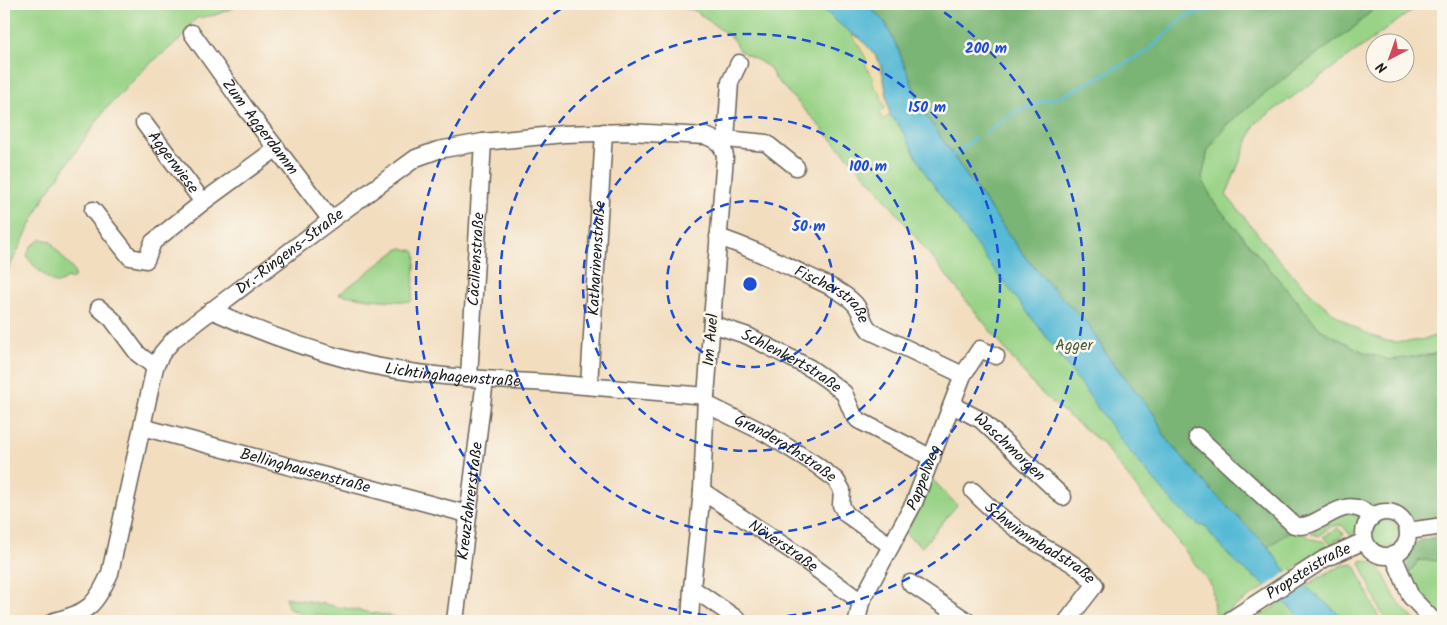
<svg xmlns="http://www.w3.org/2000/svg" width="1447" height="625" font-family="Kalam,sans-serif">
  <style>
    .green { fill: #99d387; stroke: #5a7852 }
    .forest { fill: #7ab574; stroke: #4b6848 }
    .sand { fill: #eeda9e; stroke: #857b5d }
    .water { fill: #57bad6; stroke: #3a6b79 }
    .pier { fill: #f2ddbf }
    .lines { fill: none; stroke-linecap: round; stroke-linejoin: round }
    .stream { stroke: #57bad6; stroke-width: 3 }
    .minor-casing { stroke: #676055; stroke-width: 19 }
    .minor { stroke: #fff; stroke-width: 16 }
    .ring { fill: none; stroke: #1d4ed8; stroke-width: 2.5; stroke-dasharray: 9 6 }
    .labels { text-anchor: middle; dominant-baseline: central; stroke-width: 5; stroke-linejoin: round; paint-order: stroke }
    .street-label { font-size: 16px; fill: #1c1c1c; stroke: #fbf7ec }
    .park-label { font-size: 16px; fill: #485c41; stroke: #fbf7ec }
    .centre { fill: #1d4ed8; stroke: #fbf7ec; stroke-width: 2.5 }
    .ring-label { font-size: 15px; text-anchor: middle; font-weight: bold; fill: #1d4ed8; stroke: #fbf7ec; stroke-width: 5; stroke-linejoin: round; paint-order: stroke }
  </style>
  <rect width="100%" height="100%" fill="#fbf7ec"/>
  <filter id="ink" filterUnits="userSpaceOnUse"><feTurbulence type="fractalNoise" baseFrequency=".02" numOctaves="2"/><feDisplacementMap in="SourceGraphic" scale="10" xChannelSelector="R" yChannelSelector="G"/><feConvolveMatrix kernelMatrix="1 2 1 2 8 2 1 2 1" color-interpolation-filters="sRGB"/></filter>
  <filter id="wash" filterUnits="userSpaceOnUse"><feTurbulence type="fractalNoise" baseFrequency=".0096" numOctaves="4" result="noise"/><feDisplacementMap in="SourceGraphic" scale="20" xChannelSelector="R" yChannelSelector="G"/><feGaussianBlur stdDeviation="1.12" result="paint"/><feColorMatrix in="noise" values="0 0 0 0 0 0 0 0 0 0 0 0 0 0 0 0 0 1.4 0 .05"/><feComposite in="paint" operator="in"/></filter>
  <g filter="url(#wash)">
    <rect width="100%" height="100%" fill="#f2ddbf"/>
    <!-- green -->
    <g class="green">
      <polygon points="4,4 243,4 215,15 197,18 186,29 187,34 147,66 104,111 45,196 4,278"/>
      <path d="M662,4H867L877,15L890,33L938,139L973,180L1095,330L1112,367L1157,426L1190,465L1267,547L1293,529C1306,531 1304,536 1313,539C1321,542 1321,538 1328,546L1292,569L1309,584L1332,570L1338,568L1339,566L1353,564L1357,569L1376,612L1382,621H1253L1282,602L1265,587L1218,617L1214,611L1212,586L1101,442L1050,401L1035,387L876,187L774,77L770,68L759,61L740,51L732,38L694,10Z"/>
      <path d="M1379,4H1421L1255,124L1226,195C1266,242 1315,314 1373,336C1378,338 1383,340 1387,341C1406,344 1426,340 1443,333V349L1435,354L1390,360L1363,352L1320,329L1213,201L1202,178L1208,150L1227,124L1295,70L1351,30Z"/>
      <path d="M42,239L50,241L73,270L75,275L72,280L67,278C64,280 60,283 56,283C50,282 29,262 27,256L31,246Z"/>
      <polygon points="402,248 414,251 416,256 412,299 410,302 370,299 339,294 397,250"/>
      <polygon points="932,479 957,505 922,547 906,534"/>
      <polygon points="1345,512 1363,518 1357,532 1351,536 1342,525 1332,526 1318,536 1311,533"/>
      <circle cx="1385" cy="534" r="14"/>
      <polygon points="1338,528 1344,534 1331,544 1323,537"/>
      <path d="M1362,560C1382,562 1386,581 1395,597C1400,606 1408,614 1416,621H1389L1381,612L1361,565L1360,562Z"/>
      <path d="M1419,560L1443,561V620C1426,609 1418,591 1409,573Z"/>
      <polygon points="285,597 416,621 349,621 315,614 314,616 317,621 311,621 296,611 291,610 288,607"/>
    </g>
    <!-- forest -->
    <g class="forest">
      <path d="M866,4H1379L1351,30L1295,70L1227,124L1208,150L1202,178L1213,201L1320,329L1363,352L1390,360L1434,354L1443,349V519C1434,520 1416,522 1407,517C1405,515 1404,513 1402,511C1394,504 1384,505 1375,509L1360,501L1305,521L1268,547L1213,492L1165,437L1155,415L1106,354L1088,324L1057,293L1025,257L966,175L923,111L898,49L885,22Z"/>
      <polygon points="1443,535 1443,561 1419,560 1409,573 1406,557 1410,546 1421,540"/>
    </g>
    <!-- sand -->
    <path class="sand" d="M851,33C886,51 883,83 890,115L883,120L879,113L885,108L880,93L873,85V79L866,66V58Z"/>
    <!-- water -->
    <polygon class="water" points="811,4 866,4 885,22 898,49 923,111 966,175 1025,257 1057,293 1088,324 1106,354 1155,415 1165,437 1213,492 1268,547 1284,568 1347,621 1305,621 1266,586 1237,564 1212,536 1205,525 1200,526 1177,507 1126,447 1048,339 986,259 927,176 899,125 890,115 882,66 876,56 860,38 851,33 832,18 829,14"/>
    <!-- pier -->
    <polygon class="pier" points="1290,570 1307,585 1280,603 1264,588"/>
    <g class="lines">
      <!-- stream -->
      <g class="stream">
        <polyline points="986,132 1015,112 1042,101 1063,96 1148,51 1186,16 1214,9 1221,4"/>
        <polyline points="950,158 975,138"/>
      </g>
    </g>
  </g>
  <g filter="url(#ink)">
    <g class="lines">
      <defs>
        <g id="minor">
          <path id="s1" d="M192,33L244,106L331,220"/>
          <path id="s2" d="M144,123L203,202"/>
          <polyline points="726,139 766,143 796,167"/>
          <polyline points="721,145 726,139 730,82 739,63"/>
          <polyline points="93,210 130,257 146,260 153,242 203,202 277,148"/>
          <path id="s3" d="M718,237C749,247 777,261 806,275C823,283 843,291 855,304C862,312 862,322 870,331L963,375"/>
          <polyline points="99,308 112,319 138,354 155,367"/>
          <path id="s4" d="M211,310C257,331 304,348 353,361C416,377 483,379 548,383C601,387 653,392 706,396"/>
          <path id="s5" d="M712,324L748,336L810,368L826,379L844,393L853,414L858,420L932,458"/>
          <path id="s6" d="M469,377L483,142"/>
          <path id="s7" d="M589,386L604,132"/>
          <path id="s8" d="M706,404L765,433L815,464L836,480L842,490L841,505L846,514L891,546"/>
          <path id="s9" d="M952,405L981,420L1063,497"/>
          <path id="s10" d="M142,427L467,514"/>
          <path d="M1197,436L1294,525C1319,533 1343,488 1372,517"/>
          <path id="s11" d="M702,491L795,553L861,602"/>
          <path id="s12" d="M973,491C990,509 1009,524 1029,538C1052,554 1079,562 1095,585L1067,621"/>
          <circle cx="1386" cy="534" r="22"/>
          <polyline points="1408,531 1443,526"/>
          <polyline points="1393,555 1411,597 1434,621"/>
          <polyline points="910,583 967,621"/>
          <polyline points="692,588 740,621"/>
          <path id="s13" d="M54,621C88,613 96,605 110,573L155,367L162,353L174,339L331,220L416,158L438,150L483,142L564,134L629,132L706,136C716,140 723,144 725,156L706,396L702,491L692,588L690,621"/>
          <path id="s14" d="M455,621L485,380"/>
          <path id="s15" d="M857,621L861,602L914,503L963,375L980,349L996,356"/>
          <path id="s16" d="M1229,621L1324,559L1364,541"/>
        </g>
      </defs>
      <!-- minor casing -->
      <use href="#minor" class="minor-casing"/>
      <!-- minor -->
      <use href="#minor" class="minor"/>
    </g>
  </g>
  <!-- distance rings -->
  <g class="ring">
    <circle cx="750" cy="284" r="83"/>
    <circle cx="750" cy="284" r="167"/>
    <circle cx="750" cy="284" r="250"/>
    <path d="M932 4A334 334 0 1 1 568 4"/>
  </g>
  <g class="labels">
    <!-- street labels -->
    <g class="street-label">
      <text stroke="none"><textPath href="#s1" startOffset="116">Zum Aggerdamm</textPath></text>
      <text stroke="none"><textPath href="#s2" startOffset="49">Aggerwiese</textPath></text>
      <text stroke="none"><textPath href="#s13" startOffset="468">Dr.-Ringens-Straße</textPath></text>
      <text stroke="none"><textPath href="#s6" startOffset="118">Cäcilienstraße</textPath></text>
      <text stroke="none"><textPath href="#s7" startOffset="128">Katharinenstraße</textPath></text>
      <text stroke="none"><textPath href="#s3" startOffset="129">Fischerstraße</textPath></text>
      <text transform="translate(711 340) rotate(-85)">Im Auel</text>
      <text stroke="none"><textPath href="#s5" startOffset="88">Schlenkertstraße</textPath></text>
      <text stroke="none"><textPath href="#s4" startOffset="252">Lichtinghagenstraße</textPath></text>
      <text stroke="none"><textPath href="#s9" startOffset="72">Waschmorgen</textPath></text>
      <text stroke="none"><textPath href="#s8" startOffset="91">Granderathstraße</textPath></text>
      <text stroke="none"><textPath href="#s10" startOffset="169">Bellinghausenstraße</textPath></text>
      <text stroke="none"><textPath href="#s15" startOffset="159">Pappelweg</textPath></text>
      <text stroke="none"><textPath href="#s14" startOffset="121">Kreuzfahrerstraße</textPath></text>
      <text stroke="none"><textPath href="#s12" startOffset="85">Schwimmbadstraße</textPath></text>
      <text stroke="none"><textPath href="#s11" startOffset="98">Növerstraße</textPath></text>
      <text stroke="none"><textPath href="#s16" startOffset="94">Propsteistraße</textPath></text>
    </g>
    <!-- park labels -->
    <g class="park-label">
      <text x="1074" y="345">Agger</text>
    </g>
  </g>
  <circle cx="750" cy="284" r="8" class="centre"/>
  <g class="ring-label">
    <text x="986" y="53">200 m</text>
    <text x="927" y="112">150 m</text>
    <text x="868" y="171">100 m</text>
    <text x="809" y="231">50 m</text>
  </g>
  <!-- margin -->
  <rect width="1447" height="625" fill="none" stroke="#fbf7ec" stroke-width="20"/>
  <!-- north arrow -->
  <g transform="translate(1390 58) rotate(221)"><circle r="24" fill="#fbf7ec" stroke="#a29f99"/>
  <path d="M0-4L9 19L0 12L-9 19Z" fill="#d1495b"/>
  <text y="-8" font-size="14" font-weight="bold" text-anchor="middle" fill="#1c1c1c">N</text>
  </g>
</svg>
